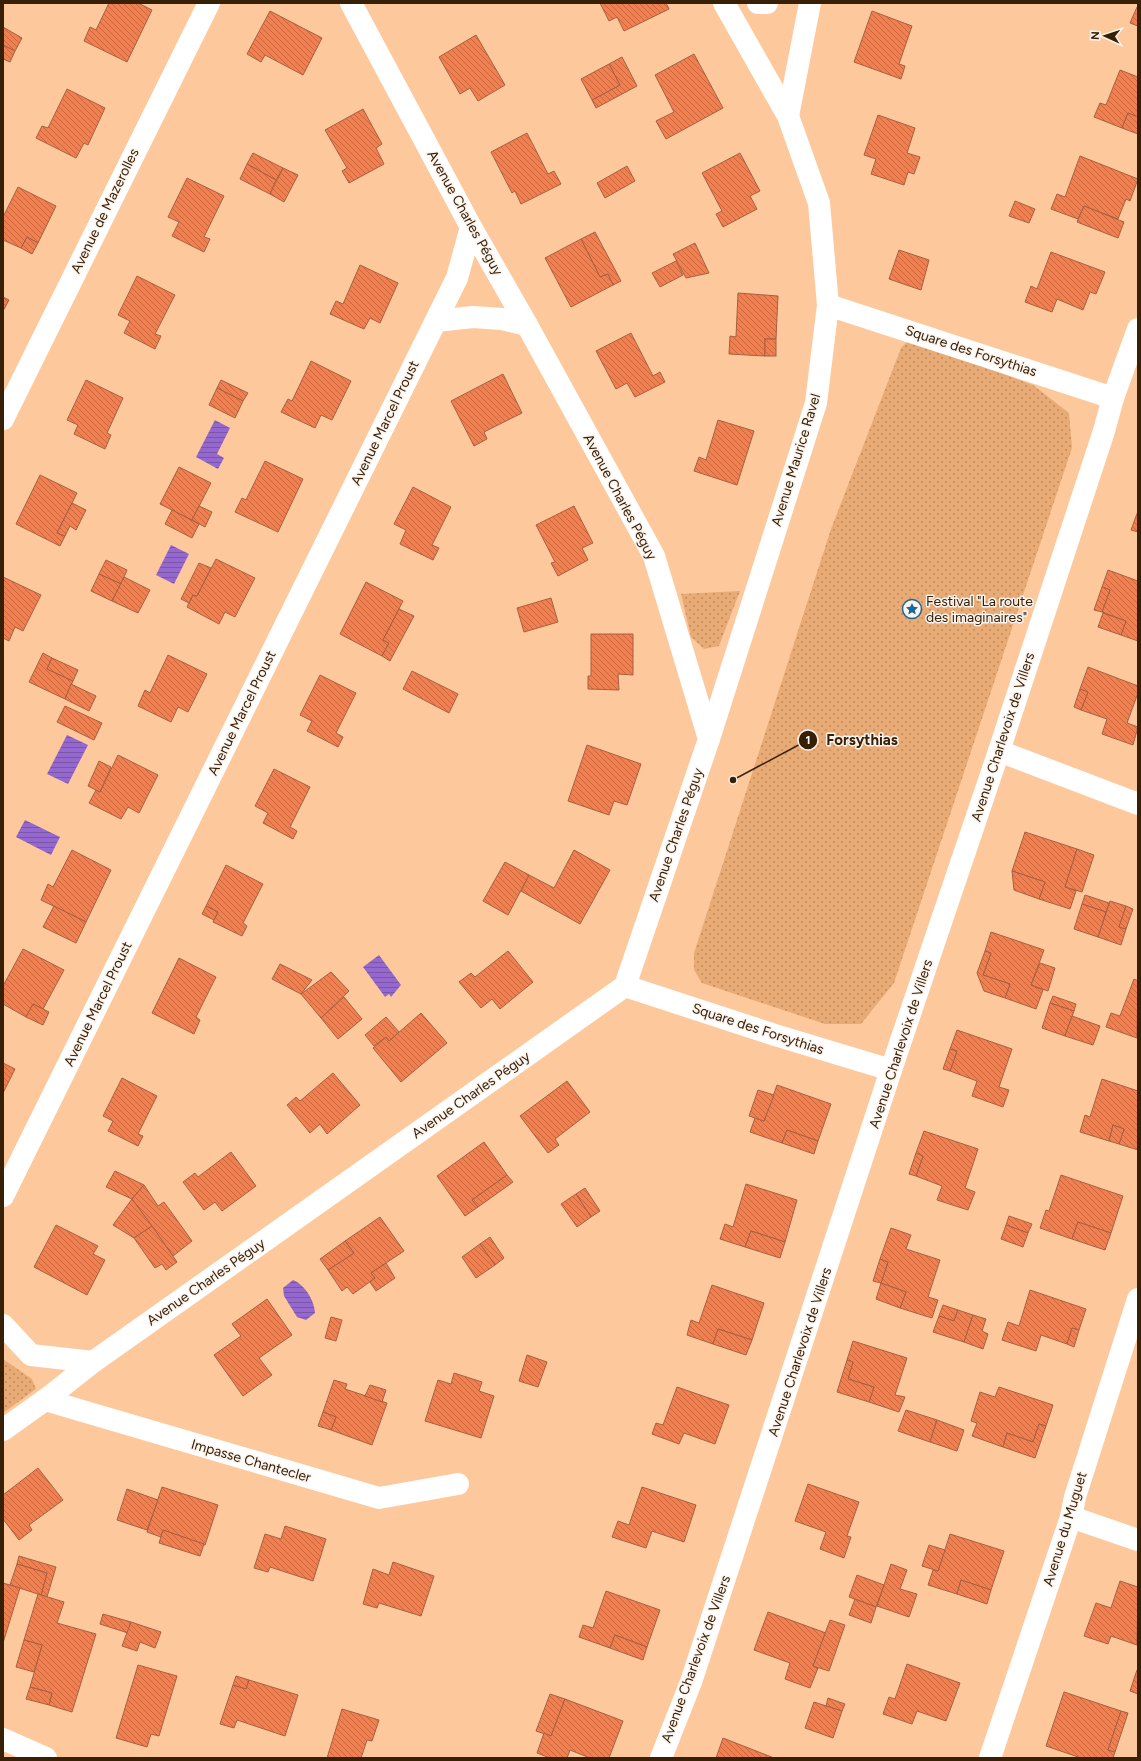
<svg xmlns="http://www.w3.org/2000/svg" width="1141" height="1761" font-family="Figtree,sans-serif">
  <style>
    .grass { fill: url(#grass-dots) }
    .water { fill: url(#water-rules) }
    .building { fill: url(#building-back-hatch); stroke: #a85f42 }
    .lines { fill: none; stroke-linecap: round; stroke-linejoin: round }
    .street { stroke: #fff; stroke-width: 22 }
    .labels { text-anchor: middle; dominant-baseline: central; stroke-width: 3; stroke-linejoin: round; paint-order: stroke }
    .street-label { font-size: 14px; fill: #382007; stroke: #fbf4ee }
    .poi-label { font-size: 14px; fill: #382007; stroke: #fbf4ee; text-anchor: start }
    .leader { fill: none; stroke: #382007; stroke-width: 1.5 }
    .callout-dot { fill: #382007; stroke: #fbf4ee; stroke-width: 1.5 }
    .mark-label { font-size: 12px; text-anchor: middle; font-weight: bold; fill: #fff }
    .callout-label { font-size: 15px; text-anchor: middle; font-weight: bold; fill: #382007; stroke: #fbf4ee; stroke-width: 3; stroke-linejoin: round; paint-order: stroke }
  </style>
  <defs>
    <pattern id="grass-dots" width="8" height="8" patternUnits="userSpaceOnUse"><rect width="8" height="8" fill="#e9ab75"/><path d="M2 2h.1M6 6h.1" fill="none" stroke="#be8b5e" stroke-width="1.8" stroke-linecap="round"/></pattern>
    <pattern id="water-rules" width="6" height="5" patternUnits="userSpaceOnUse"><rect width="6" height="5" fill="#9568cf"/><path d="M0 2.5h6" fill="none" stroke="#7b55a6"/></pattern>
    <pattern id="building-back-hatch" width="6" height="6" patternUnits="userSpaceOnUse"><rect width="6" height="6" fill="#f37f4f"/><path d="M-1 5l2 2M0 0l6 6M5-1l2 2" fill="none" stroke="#c66840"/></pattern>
  </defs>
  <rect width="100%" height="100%" fill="#fdc99c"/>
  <!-- grass -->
  <g class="grass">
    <polygon points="913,340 1033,385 1069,413 1072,448 894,983 861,1024 825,1024 702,983 694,970 694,953 831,529 901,348 907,342"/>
    <polygon points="740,591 719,646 704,649 691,637 681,594"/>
    <polygon points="3,1359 32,1379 36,1389 3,1413"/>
  </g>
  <!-- water -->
  <g class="water">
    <polygon points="215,420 230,428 217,454 224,458 218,469 196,457"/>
    <polygon points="171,545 189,554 174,584 156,575"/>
    <polygon points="67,735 88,745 68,784 47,774"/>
    <polygon points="25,820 60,837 51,855 16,837"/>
    <polygon points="379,955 401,985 391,997 389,994 385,997 363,967"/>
    <path d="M293,1280C305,1285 314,1300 315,1313L306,1320L297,1317L284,1296L283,1288Z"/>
  </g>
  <!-- building -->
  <g class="building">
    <polygon points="109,3 138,3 152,10 127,62 84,41 90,27 96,30"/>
    <polygon points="600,3 666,3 669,9 624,31 617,17 609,21"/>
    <polygon points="1137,7 1138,7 1138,26 1130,23"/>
    <polygon points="270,11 322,38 303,75 265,55 261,62 247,54"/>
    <polygon points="872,11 912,26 899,64 905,66 901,79 854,62"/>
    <polygon points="3,27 22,38 15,51 3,45"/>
    <polygon points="476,35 505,85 478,101 470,88 460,94 439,57"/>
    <polygon points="3,45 15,51 10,62 3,59"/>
    <polygon points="694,54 723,108 666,139 656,121 674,112 655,75"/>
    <polygon points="622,57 637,86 596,108 592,100 620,85 609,64"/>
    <polygon points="609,64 620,85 592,100 581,79"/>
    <polygon points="1120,70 1138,77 1138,117 1128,113 1122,128 1094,117 1100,103 1106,105"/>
    <polygon points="67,89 105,108 88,145 84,143 76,158 36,138 42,126 48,128"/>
    <polygon points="363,109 382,144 376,148 384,164 349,183 342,171 347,168 325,130"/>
    <polygon points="1128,113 1138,117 1138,134 1122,128"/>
    <polygon points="878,115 915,128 907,153 920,157 914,174 908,172 904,185 871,174 876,159 864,155"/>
    <polygon points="527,133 548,174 554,171 561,184 521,204 515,191 512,193 491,152"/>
    <polygon points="253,153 283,168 276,180 247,164"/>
    <polygon points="740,153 760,191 750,196 757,209 723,227 716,214 722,211 702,173"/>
    <polygon points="1080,156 1138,179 1130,201 1126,199 1118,219 1084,206 1078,219 1051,209 1057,194 1065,197"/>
    <polygon points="247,164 276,180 270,194 240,179"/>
    <polygon points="627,166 635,181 605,198 597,183"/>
    <polygon points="283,168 298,175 284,202 270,194"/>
    <polygon points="187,178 224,196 204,237 210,239 204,252 172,236 179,222 168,217"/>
    <polygon points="18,187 56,206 38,243 27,237 21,248 3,240 3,217"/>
    <polygon points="1015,201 1035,209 1029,223 1009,216"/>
    <polygon points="1084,206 1124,222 1118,238 1077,222"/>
    <polygon points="595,232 621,281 613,285 608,274 600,277 581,239"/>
    <polygon points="27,237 38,243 32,254 21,248"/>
    <polygon points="581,239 600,277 608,274 613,285 571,307 545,258"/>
    <polygon points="695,243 709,273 686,278 673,254"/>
    <polygon points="899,250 929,260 921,290 889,279"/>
    <polygon points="1051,252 1105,272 1096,294 1090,292 1083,310 1057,299 1052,312 1025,302 1031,286 1037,289"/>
    <polygon points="676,261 683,275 660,287 652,273"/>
    <polygon points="360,265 398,283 380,323 370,318 364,329 330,314 336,301 343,304"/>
    <polygon points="137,276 175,295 155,334 161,336 155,349 124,333 130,321 118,315"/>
    <polygon points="738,293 778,296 776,339 765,339 765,356 729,354 730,336 736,337"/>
    <polygon points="3,297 9,300 3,311"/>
    <polygon points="631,333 653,376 660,372 665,382 635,397 627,383 616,389 596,351"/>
    <rect x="765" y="339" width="11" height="17"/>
    <polygon points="311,361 351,381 332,420 321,415 315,428 281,412 288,399 292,401"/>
    <polygon points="503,374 522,413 484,432 487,439 474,446 451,401"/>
    <polygon points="86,380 123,398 107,433 111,435 105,449 74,434 78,425 67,420"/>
    <polygon points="221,380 248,393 243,401 217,388"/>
    <polygon points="217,388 243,401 235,418 209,405"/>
    <polygon points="718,420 754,431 737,485 694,471 699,457 706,460"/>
    <polygon points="265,461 303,479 278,532 235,512 242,498 246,500"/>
    <polygon points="179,467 211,483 192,520 160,504"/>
    <polygon points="40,475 77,493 57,533 65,536 60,546 16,524"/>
    <polygon points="413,487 451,507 432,545 439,548 433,560 400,544 406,530 394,524"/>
    <polygon points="72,503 86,510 76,530 70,526 65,536 57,533"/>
    <polygon points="199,506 212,512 205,527 192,520"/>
    <polygon points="574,506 593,543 582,548 588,560 558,576 551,563 555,562 536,525"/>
    <polygon points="172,510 199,524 192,538 165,524"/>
    <polygon points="1138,511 1138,532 1131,530"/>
    <polygon points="216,559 255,578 235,617 225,612 219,624 187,607 193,595 197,596"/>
    <polygon points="106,560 127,570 121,584 99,574"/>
    <polygon points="199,563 211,568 197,596 193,595 189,603 181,599"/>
    <polygon points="1108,570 1138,581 1138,641 1121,635 1126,621 1102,612 1110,590 1102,587"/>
    <polygon points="99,574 121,584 112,601 91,591"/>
    <polygon points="3,577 41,595 23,631 15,627 9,641 3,638"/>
    <polygon points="124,577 150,590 138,613 112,601"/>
    <polygon points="366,582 403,601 383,640 389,643 382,656 340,634"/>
    <polygon points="1102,587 1110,590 1102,612 1094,610"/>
    <polygon points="551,598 558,622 524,632 517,608"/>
    <polygon points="399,609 414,616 390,661 382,656 389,643 383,640"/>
    <polygon points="1103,613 1126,621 1121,635 1098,627"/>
    <polygon points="591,634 633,634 633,675 618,674 619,690 588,689 588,676 591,676"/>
    <polygon points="43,653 52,658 47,669 73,681 65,699 29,682"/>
    <polygon points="168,655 207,674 188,712 178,707 171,722 138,706 145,690 150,693"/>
    <polygon points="52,658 78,670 73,681 47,669"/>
    <polygon points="1088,667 1138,686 1138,693 1127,723 1138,727 1133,745 1102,734 1107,719 1081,710 1088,692 1080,689"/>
    <polygon points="412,671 458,694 449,713 403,689"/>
    <polygon points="320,675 356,693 336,733 343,737 338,747 307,731 312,721 300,715"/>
    <polygon points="71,684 96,696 89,711 65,699"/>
    <polygon points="1080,689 1088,692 1081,710 1074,707"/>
    <polygon points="65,706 102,723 94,740 57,722"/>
    <polygon points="587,745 641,764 627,805 614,801 609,815 568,801"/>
    <polygon points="118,755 158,775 139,813 128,807 121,819 89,803 96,790 100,792"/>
    <polygon points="99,761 111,767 100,792 88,786"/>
    <polygon points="274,769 310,787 290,827 297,831 293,839 263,823 268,813 255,806"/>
    <polygon points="1025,832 1077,849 1065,887 1076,891 1070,909 1039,899 1045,882 1012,871"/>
    <polygon points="1077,849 1094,855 1082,892 1065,887"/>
    <polygon points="72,850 111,870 86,922 41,900 48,884 53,887"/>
    <polygon points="574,850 610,870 580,924 521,891 529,875 554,888"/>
    <polygon points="505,862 529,875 508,915 483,901"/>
    <polygon points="226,865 263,884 243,923 247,926 242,936 213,922 218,912 206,906"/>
    <polygon points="1012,871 1045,882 1039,899 1014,890"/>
    <polygon points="1085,895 1109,903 1106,912 1082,904"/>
    <polygon points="1110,901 1126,906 1119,927 1126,929 1121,945 1098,937"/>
    <polygon points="1082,904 1106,912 1098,937 1074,929"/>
    <polygon points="54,906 86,922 76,943 43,927"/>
    <polygon points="206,906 218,912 214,920 202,914"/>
    <polygon points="1126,906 1133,909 1126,929 1119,927"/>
    <polygon points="991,932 1044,950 1031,985 1043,990 1036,1009 1005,998 1010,984 983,975 991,953 985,951"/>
    <polygon points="23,949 64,970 43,1009 33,1004 26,1017 3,1004 3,986"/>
    <polygon points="508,951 533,982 500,1009 492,999 481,1008 459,982 471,973 475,977"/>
    <polygon points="985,951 991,953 983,975 1010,984 1005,998 984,991 977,973"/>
    <polygon points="179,958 216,977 196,1017 200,1020 194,1034 152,1013"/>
    <polygon points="1040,963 1055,968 1048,991 1031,985"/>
    <polygon points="280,964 312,980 301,994 272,979"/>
    <polygon points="331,972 349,991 321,1018 301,994"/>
    <polygon points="1134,979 1138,981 1137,1038 1106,1027 1111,1013 1120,1016"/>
    <polygon points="1053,996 1076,1004 1074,1011 1050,1003"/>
    <polygon points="344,997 362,1019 338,1039 321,1018"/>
    <polygon points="1050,1003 1074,1011 1065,1036 1042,1028"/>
    <polygon points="33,1004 49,1012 43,1025 26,1017"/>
    <polygon points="421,1013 447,1043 401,1082 373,1048 386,1037 389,1041"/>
    <polygon points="1072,1016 1100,1026 1093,1045 1065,1036"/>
    <polygon points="386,1017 399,1032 389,1041 386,1037 374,1046 365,1035"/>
    <polygon points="957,1030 1012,1049 999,1087 1009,1090 1003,1107 972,1096 977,1081 950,1071 957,1051 950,1049"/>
    <polygon points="950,1049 957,1051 950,1071 943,1069"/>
    <polygon points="3,1063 15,1069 3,1093"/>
    <polygon points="333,1073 360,1105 327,1134 320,1124 310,1133 287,1105 296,1097 300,1101"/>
    <polygon points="122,1078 157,1096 138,1134 143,1136 138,1146 108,1131 113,1121 103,1116"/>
    <polygon points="1102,1079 1138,1091 1138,1150 1119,1144 1124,1129 1113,1125 1109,1141 1080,1132 1085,1115 1090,1117"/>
    <polygon points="567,1081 590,1112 555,1139 559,1145 548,1153 520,1116"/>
    <polygon points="777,1085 831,1104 818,1141 787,1130 782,1143 750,1132 755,1118 764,1121"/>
    <polygon points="758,1090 774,1095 764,1121 749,1116"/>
    <polygon points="1113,1125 1124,1129 1119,1144 1109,1141"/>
    <polygon points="787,1130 818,1141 814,1154 782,1143"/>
    <polygon points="924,1131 978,1149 965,1188 975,1192 968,1210 937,1200 942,1186 916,1176 923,1156 916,1153"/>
    <polygon points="484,1142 507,1175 472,1200 478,1207 465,1216 437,1176"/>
    <polygon points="231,1152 256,1186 222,1211 215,1202 204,1210 183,1182 195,1173 198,1177"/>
    <polygon points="916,1153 923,1156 916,1176 909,1174"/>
    <polygon points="115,1171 144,1185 132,1199 106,1187"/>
    <polygon points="507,1175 513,1182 478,1207 472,1200"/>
    <polygon points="1061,1175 1123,1196 1111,1233 1078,1222 1072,1239 1040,1228 1046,1210 1049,1211"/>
    <polygon points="746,1184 797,1200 785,1242 751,1231 745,1247 720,1239 725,1224 733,1227"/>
    <polygon points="144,1185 158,1206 164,1202 192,1241 173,1256 132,1199"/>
    <polygon points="585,1188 600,1211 591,1217 576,1194"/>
    <polygon points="576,1194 591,1217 577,1227 561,1204"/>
    <polygon points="132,1199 152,1226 134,1238 113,1225"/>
    <polygon points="1009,1216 1032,1224 1028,1233 1006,1225"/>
    <polygon points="380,1217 404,1251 371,1273 375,1278 353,1294 347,1287 342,1291 328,1270 354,1253 345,1241"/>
    <polygon points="1078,1222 1111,1233 1105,1250 1072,1239"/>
    <polygon points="56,1225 98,1246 93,1254 105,1260 87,1295 34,1267"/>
    <polygon points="1006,1225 1028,1233 1023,1247 1001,1239"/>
    <polygon points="152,1226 177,1262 166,1270 162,1264 155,1268 134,1238"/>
    <polygon points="891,1228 911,1235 906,1249 940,1260 928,1297 938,1300 932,1318 900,1308 906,1292 881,1283 888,1262 880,1259"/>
    <polygon points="751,1231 785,1242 780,1258 745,1247"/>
    <polygon points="490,1237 504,1258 495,1265 480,1244"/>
    <polygon points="345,1241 354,1253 328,1270 320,1259"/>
    <polygon points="480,1244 495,1265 476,1278 462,1257"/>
    <polygon points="880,1259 888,1262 881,1283 873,1281"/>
    <polygon points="386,1263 395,1278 376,1291 370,1282 375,1278 371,1273"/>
    <polygon points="881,1283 906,1292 900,1308 876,1299"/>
    <polygon points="712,1285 764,1303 752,1340 718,1329 713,1344 687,1335 691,1320 699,1323"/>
    <polygon points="1030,1290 1086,1309 1079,1330 1072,1328 1067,1344 1041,1335 1036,1351 1002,1340 1008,1322 1019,1326"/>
    <polygon points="267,1299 292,1335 259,1358 272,1375 243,1396 214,1355 241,1336 232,1324"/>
    <polygon points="943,1305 958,1310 954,1321 939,1316"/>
    <polygon points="958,1310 973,1315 964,1342 933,1332 939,1316 954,1321"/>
    <polygon points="973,1315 986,1319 982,1331 988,1334 983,1349 964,1342"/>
    <polygon points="331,1317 342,1320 336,1341 325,1338"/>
    <polygon points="1072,1328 1079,1330 1074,1347 1067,1344"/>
    <polygon points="718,1329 752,1340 746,1355 713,1344"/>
    <polygon points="853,1341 907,1358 895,1395 905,1397 899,1412 869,1402 874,1387 848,1379 853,1362 847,1360"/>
    <polygon points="527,1355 547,1362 538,1387 519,1381"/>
    <polygon points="847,1360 853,1362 848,1379 874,1387 869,1402 837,1392"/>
    <polygon points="454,1373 482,1382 479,1391 494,1396 481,1438 425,1421 438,1380 451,1384"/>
    <polygon points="334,1380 347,1384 345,1389 387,1403 372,1445 331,1430 336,1417 323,1412"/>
    <polygon points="370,1385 386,1390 382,1402 365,1396"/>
    <polygon points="677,1387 729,1405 715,1444 684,1433 679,1444 652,1434 656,1423 663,1425"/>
    <polygon points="999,1387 1053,1405 1046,1426 1039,1424 1033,1442 1007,1433 1003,1447 972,1436 977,1423 971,1421 980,1392 995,1397"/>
    <polygon points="906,1410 937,1420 930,1442 898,1431"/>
    <polygon points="323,1412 336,1417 331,1430 318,1426"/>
    <polygon points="937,1420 964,1430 957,1451 930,1442"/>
    <polygon points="1039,1424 1046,1426 1035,1458 1003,1447 1007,1433 1033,1442"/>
    <polygon points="38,1468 63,1500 29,1525 32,1530 19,1540 3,1519 3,1495"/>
    <polygon points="808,1484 859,1502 847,1536 851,1537 844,1558 820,1549 826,1532 795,1521"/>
    <polygon points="162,1487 218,1505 205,1545 163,1530 161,1537 147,1532"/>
    <polygon points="642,1487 696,1505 684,1542 652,1531 646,1548 612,1537 618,1521 629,1525"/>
    <polygon points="127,1489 158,1500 147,1530 117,1520"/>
    <polygon points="285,1526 326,1539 313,1581 270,1567 268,1572 254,1568 265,1534 281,1539"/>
    <polygon points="163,1530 204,1544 200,1556 159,1543"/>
    <polygon points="950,1534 1004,1551 991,1590 961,1580 957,1594 928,1585 933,1570 938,1571"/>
    <polygon points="929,1545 945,1550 938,1571 922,1566"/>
    <polygon points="19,1556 56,1567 47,1597 41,1595 47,1573 17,1564"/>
    <polygon points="393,1562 434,1576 421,1616 379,1603 377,1608 363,1604 373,1569 389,1575"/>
    <polygon points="17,1564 47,1573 41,1595 10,1585"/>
    <polygon points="891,1564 907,1570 900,1589 917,1594 909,1617 877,1606"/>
    <polygon points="857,1575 884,1585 876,1607 849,1597"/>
    <polygon points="961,1580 991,1590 987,1604 957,1594"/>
    <polygon points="1120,1581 1138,1587 1137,1645 1111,1636 1108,1644 1084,1636 1096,1603 1111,1608"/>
    <polygon points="3,1583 20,1588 3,1643"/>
    <polygon points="606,1591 660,1610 647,1647 615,1635 610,1648 579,1637 583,1625 593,1628"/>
    <polygon points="38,1594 64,1602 57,1623 96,1634 72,1712 49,1705 52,1693 30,1687 42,1645 24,1640"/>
    <polygon points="855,1599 876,1607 871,1623 849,1615"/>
    <polygon points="768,1612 826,1633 813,1666 818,1668 810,1688 785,1679 790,1663 754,1650"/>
    <polygon points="103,1614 131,1622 128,1633 100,1624"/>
    <polygon points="830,1620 845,1625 829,1671 813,1666"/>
    <polygon points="131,1622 161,1632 155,1648 140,1642 137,1651 122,1646"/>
    <polygon points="615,1635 647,1647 643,1660 610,1648"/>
    <polygon points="24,1640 42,1645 34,1672 16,1667"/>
    <polygon points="907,1664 960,1683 946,1721 917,1711 912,1724 883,1714 889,1697 895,1699"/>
    <polygon points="138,1665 177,1676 159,1736 151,1734 147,1747 116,1738"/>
    <polygon points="1137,1670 1138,1671 1138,1694 1130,1691"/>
    <polygon points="236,1676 249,1680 246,1689 233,1685"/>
    <polygon points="249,1680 298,1695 285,1736 237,1720 234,1728 220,1724 233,1685 246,1689"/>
    <polygon points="30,1687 52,1693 49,1705 26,1699"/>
    <polygon points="1064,1692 1121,1711 1108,1750 1115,1752 1113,1758 1081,1758 1046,1746"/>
    <polygon points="550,1694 565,1699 551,1736 536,1731"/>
    <polygon points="828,1698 845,1704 842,1711 826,1706"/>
    <polygon points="565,1699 623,1721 609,1758 590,1758 570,1750 567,1758 550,1758 537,1753 544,1733 551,1736"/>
    <polygon points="814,1702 842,1711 833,1738 805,1728"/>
    <polygon points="342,1709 379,1720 372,1741 367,1740 361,1758 327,1758"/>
    <polygon points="1121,1711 1128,1713 1115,1752 1108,1750"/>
    <polygon points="723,1738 774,1758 716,1758"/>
  </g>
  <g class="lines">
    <!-- street -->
    <g class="street">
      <polyline points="758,3 767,3"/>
      <polyline points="788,116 810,3"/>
      <polyline points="828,305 1113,398"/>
      <polyline points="436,321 473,317 502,319 527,325"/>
      <polyline points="3,419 209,3"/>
      <polyline points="709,739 816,403 828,305 819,203 788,116 724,3"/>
      <polyline points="999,751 1138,804"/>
      <polyline points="625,986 775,1035 891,1070"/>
      <polyline points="3,1196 457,278 471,227"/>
      <polyline points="3,1325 31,1355 93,1362"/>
      <polyline points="45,1400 379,1498 458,1484"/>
      <polyline points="3,1430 45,1400 93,1362 625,986 709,739 654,556 527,325 471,227 351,3"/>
      <polyline points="1071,1517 1138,1540"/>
      <polyline points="3,1739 46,1758"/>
      <polyline points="661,1758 691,1682 891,1070 999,751 1104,431 1113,398 1138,329"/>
      <polyline points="990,1758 1071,1517 1075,1497 1138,1299"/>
    </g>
  </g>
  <!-- icons -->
  <defs>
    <symbol id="sight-ring" viewBox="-11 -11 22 22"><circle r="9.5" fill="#fbf4ee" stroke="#18689a" stroke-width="1.5"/><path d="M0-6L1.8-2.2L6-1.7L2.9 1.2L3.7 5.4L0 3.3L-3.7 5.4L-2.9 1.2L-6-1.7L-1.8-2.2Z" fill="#18689a"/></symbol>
  </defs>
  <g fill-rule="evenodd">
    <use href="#sight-ring" x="901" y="598" width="22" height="22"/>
  </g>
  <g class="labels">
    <!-- street labels -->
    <g class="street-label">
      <text transform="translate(105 211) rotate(-64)">Avenue de Mazerolles</text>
      <text transform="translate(465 213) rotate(61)">Avenue Charles Péguy</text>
      <text transform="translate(971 351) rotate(18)">Square des Forsythias</text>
      <text transform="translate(385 423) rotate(-64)">Avenue Marcel Proust</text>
      <text transform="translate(796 460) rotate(-73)">Avenue Maurice Ravel</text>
      <text transform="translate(620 497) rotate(62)">Avenue Charles Péguy</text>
      <text transform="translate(242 713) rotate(-64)">Avenue Marcel Proust</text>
      <text transform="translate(1003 737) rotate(-72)">Avenue Charlevoix de Villers</text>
      <text transform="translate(676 835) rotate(-71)">Avenue Charles Péguy</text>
      <text transform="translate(98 1004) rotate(-64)">Avenue Marcel Proust</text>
      <text transform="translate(758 1029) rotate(18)">Square des Forsythias</text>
      <text transform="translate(901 1044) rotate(-72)">Avenue Charlevoix de Villers</text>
      <text transform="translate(471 1095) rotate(-35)">Avenue Charles Péguy</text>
      <text transform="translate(206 1282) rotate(-35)">Avenue Charles Péguy</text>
      <text transform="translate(800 1352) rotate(-72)">Avenue Charlevoix de Villers</text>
      <text transform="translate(251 1461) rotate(16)">Impasse Chantecler</text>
      <text transform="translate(1065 1529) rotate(-73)">Avenue du Muguet</text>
      <text transform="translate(696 1659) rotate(-70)">Avenue Charlevoix de Villers</text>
    </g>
    <!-- poi labels -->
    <g class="poi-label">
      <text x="926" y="601">Festival "La route<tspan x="926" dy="16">des imaginaires"</tspan></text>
    </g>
  </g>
  <!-- callouts -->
  <path class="leader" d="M733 780L808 740"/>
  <g class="callout-dot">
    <circle cx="733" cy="780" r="4"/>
    <circle cx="808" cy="740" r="10"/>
  </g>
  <g class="mark-label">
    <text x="808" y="744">1</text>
  </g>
  <g class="callout-label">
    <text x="862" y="745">Forsythias</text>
  </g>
  <!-- border -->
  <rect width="1141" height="1761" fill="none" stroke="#382007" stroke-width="8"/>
  <!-- north arrow -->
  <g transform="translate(1105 36) rotate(273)" stroke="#fbf4ee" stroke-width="3" paint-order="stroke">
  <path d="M0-3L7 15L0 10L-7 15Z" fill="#382007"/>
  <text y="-6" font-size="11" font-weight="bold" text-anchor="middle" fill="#382007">N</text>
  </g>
</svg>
